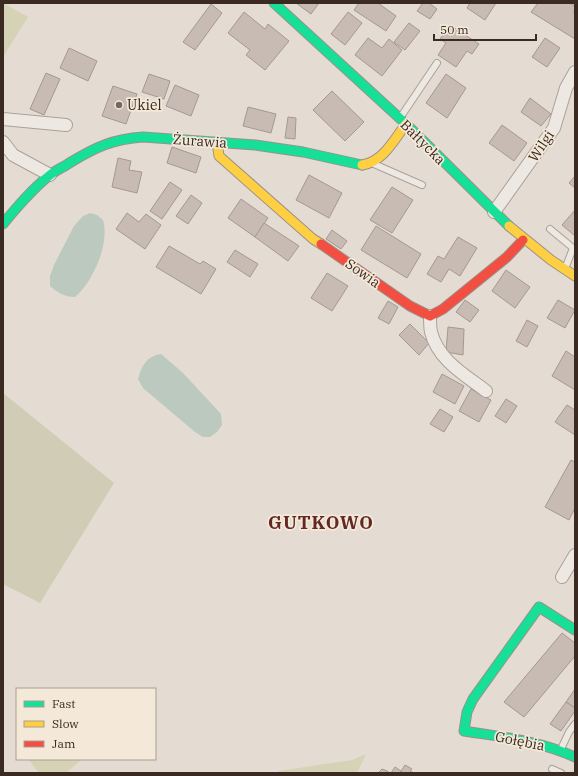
<svg xmlns="http://www.w3.org/2000/svg" width="578" height="776" font-family="'IBM Plex Serif',serif">
  <style>
    .green { fill: #d6d2b5 }
    .cemetery { fill: #d0ccb5 }
    .water { fill: #bbc9bf }
    .building { fill: #c8bbb3; stroke: #a59891 }
    .lines { fill: none; stroke-linecap: round; stroke-linejoin: round }
    .lane-casing { stroke: #aaa29a; stroke-width: 8 }
    .street-casing { stroke: #aaa29a; stroke-width: 14 }
    .fast-casing { stroke: #9a918a; stroke-width: 11 }
    .slow-casing { stroke: #9a918a; stroke-width: 11 }
    .jam-casing { stroke: #9a918a; stroke-width: 11 }
    .lane { stroke: #ede9e2; stroke-width: 6 }
    .street { stroke: #ede9e2; stroke-width: 12 }
    .fast { stroke: #16e098; stroke-width: 9 }
    .slow { stroke: #ffcf43; stroke-width: 9 }
    .jam { stroke: #f24e42; stroke-width: 9 }
    .poi-dot { fill: #766860; stroke: #f4e9d9; stroke-width: 1.5 }
    .labels { text-anchor: middle; dominant-baseline: central; stroke-width: 3.5; stroke-linejoin: round; paint-order: stroke }
    .poi-label { font-size: 14px; fill: #3a2a22; stroke: #f4e9d9; text-anchor: start }
    .street-label { font-size: 14px; fill: #3a2a22; stroke: #f4e9d9 }
    .district-label { font-size: 18px; font-weight: bold; letter-spacing: 1px; fill: #632824; stroke: #f4e9d9 }
  </style>
  <rect width="100%" height="100%" fill="#e4dcd2"/>
  <!-- green -->
  <g class="green">
    <polygon points="3,3 28,17 3,57"/>
    <polygon points="366,754 357,773 279,773 278,771 352,760"/>
    <polygon points="28,759 82,759 66,773 39,773"/>
  </g>
  <!-- cemetery -->
  <polygon class="cemetery" points="3,393 114,483 40,603 3,584"/>
  <!-- water -->
  <g class="water">
    <path d="M90,213L97,215L103,220C110,243 93,282 75,297C65,297 58,293 50,286V276L54,265L74,226L83,216Z"/>
    <path d="M161,354L183,373L221,414L222,425L217,432L210,437H203L195,432L143,388L138,379C141,366 147,356 161,354Z"/>
  </g>
  <!-- building -->
  <g class="building">
    <polygon points="296,3 319,3 311,14"/>
    <polygon points="359,3 378,3 396,16 386,31 354,10"/>
    <polygon points="423,3 429,3 437,9 430,19 417,11"/>
    <polygon points="470,3 496,3 485,20 467,8"/>
    <polygon points="538,3 569,3 575,6 574,14 575,15 575,39 531,12"/>
    <polygon points="211,4 222,13 195,50 183,42"/>
    <polygon points="244,12 265,29 268,24 289,41 265,70 246,55 250,50 228,33"/>
    <polygon points="348,12 362,23 345,45 331,34"/>
    <polygon points="409,23 420,31 405,50 394,42"/>
    <polygon points="450,25 479,44 472,54 467,51 456,67 438,55 446,43 440,39"/>
    <polygon points="368,38 382,48 389,39 402,50 382,76 355,55"/>
    <polygon points="545,38 560,48 547,67 532,57"/>
    <polygon points="69,48 97,61 88,81 60,68"/>
    <polygon points="46,73 60,79 44,115 30,109"/>
    <polygon points="149,74 170,81 164,99 142,92"/>
    <polygon points="446,74 466,88 447,118 426,103"/>
    <polygon points="175,85 199,95 191,116 166,106"/>
    <polygon points="113,86 137,94 126,124 102,116"/>
    <polygon points="332,91 364,122 345,141 313,110"/>
    <polygon points="530,98 551,114 541,126 521,112"/>
    <polygon points="248,107 276,114 271,133 243,126"/>
    <polygon points="288,117 296,118 295,139 285,138"/>
    <polygon points="502,125 527,143 514,161 489,143"/>
    <polygon points="172,147 201,157 196,173 167,163"/>
    <polygon points="118,158 131,161 129,170 142,172 137,193 112,187"/>
    <polygon points="309,175 342,193 329,218 296,200"/>
    <polygon points="575,176 575,188 569,183"/>
    <polygon points="170,182 182,190 162,219 150,211"/>
    <polygon points="392,187 413,200 392,233 370,220"/>
    <polygon points="191,195 202,203 188,224 176,216"/>
    <polygon points="241,199 268,218 255,237 228,218"/>
    <polygon points="575,210 575,236 562,225"/>
    <polygon points="127,213 139,222 146,214 161,225 145,249 116,229"/>
    <polygon points="264,223 299,246 288,261 255,237"/>
    <polygon points="376,226 421,254 407,278 361,250"/>
    <polygon points="332,230 347,241 341,249 326,239"/>
    <polygon points="458,237 477,248 460,276 449,269 441,282 427,274 438,256 444,259"/>
    <polygon points="169,246 200,264 203,261 216,269 201,294 156,267"/>
    <polygon points="235,250 258,264 250,277 227,262"/>
    <polygon points="506,270 530,287 515,308 492,291"/>
    <polygon points="327,273 348,286 332,311 311,298"/>
    <polygon points="465,300 479,310 470,322 456,312"/>
    <polygon points="558,300 575,310 565,328 547,318"/>
    <polygon points="388,301 398,307 389,324 378,318"/>
    <polygon points="527,320 538,326 527,347 516,341"/>
    <polygon points="410,324 429,343 419,355 399,335"/>
    <polygon points="448,327 464,329 463,355 446,352"/>
    <polygon points="566,351 575,357 575,390 552,376"/>
    <polygon points="442,374 464,386 455,404 433,392"/>
    <polygon points="471,389 491,400 479,422 459,411"/>
    <polygon points="506,399 517,406 506,423 495,416"/>
    <polygon points="567,405 575,410 575,435 555,422"/>
    <polygon points="440,409 453,417 444,432 430,424"/>
    <polygon points="571,460 575,462 575,508 569,520 545,507"/>
    <polygon points="562,633 575,643 575,656 524,717 504,702"/>
    <polygon points="575,689 575,708 566,702"/>
    <polygon points="566,702 575,708 575,711 561,731 550,724"/>
    <polygon points="405,765 412,769 410,771 414,773 400,773"/>
    <polygon points="395,767 401,771 400,773 391,773"/>
    <polygon points="382,769 387,771 390,773 378,773"/>
  </g>
  <g class="lines">
    <defs>
      <g id="lane">
        <polyline points="400,118 437,63"/>
        <polyline points="374,164 422,185"/>
        <polyline points="550,229 573,248 565,269"/>
        <polyline points="561,749 569,732 575,724"/>
        <polyline points="552,769 561,773"/>
      </g>
      <g id="street">
        <polyline points="3,119 66,125"/>
        <polyline points="3,142 13,155 50,175"/>
        <polyline points="494,212 554,128 566,88 575,72"/>
        <path d="M430,316C430,321 430,327 431,332C438,360 465,375 486,391"/>
        <polyline points="562,577 575,555"/>
      </g>
      <g id="fast">
        <polyline points="274,3 406,124 509,226"/>
        <path d="M3,224C17,207 32,189 50,175C56,170 64,167 71,162C96,147 113,139 143,137L255,145L303,152L362,165"/>
        <path d="M575,630L539,607L473,699L467,712L464,731C502,737 540,741 575,757"/>
      </g>
      <g id="slow">
        <polyline points="217,142 219,156 313,239 321,244"/>
        <path d="M362,165C383,162 394,140 406,124"/>
        <polyline points="509,226 551,260 575,276"/>
      </g>
      <polyline id="jam" points="321,244 410,306 430,316 443,309 507,257 523,240"/>
    </defs>
    <!-- lane casing -->
    <use href="#lane" class="lane-casing"/>
    <!-- street casing -->
    <use href="#street" class="street-casing"/>
    <!-- fast casing -->
    <use href="#fast" class="fast-casing"/>
    <!-- slow casing -->
    <use href="#slow" class="slow-casing"/>
    <!-- jam casing -->
    <use href="#jam" class="jam-casing"/>
    <!-- lane -->
    <use href="#lane" class="lane"/>
    <!-- street -->
    <use href="#street" class="street"/>
    <!-- fast -->
    <use href="#fast" class="fast"/>
    <!-- slow -->
    <use href="#slow" class="slow"/>
    <!-- jam -->
    <use href="#jam" class="jam"/>
  </g>
  <!-- markers -->
  <circle class="poi-dot" cx="119" cy="105" r="4"/>
  <g class="labels">
    <!-- poi labels -->
    <g class="poi-label">
      <text x="127" y="105">Ukiel</text>
    </g>
    <!-- street labels -->
    <g class="street-label">
      <text transform="translate(200 141) rotate(4)">Żurawia</text>
      <text transform="translate(423 142) rotate(45)">Bałtycka</text>
      <text transform="translate(541 146) rotate(-56)">Wilgi</text>
      <text transform="translate(363 273) rotate(35)">Sowia</text>
      <text transform="translate(520 741) rotate(11)">Gołębia</text>
    </g>
    <!-- district labels -->
    <g class="district-label">
      <text x="321" y="522">GUTKOWO</text>
    </g>
  </g>
  <!-- border -->
  <rect width="578" height="776" fill="none" stroke="#3a2a22" stroke-width="8"/>
  <!-- legend -->
  <rect x="16" y="688" width="140" height="72" fill="#f4e9d9" stroke="#aa9d90"/>
  <rect x="24" y="701" width="20" height="6" fill="#16e098" stroke="#aa9d90"/>
  <text x="52" y="708" font-size="12" fill="#3a2a22">Fast</text>
  <rect x="24" y="721" width="20" height="6" fill="#ffcf43" stroke="#aa9d90"/>
  <text x="52" y="728" font-size="12" fill="#3a2a22">Slow</text>
  <rect x="24" y="741" width="20" height="6" fill="#f24e42" stroke="#aa9d90"/>
  <text x="52" y="748" font-size="12" fill="#3a2a22">Jam</text>
  <!-- scale -->
  <path d="M434 34v6h102v-6" fill="none" stroke="#3a2a22" stroke-width="2"/>
  <text x="440" y="34" font-size="12" fill="#3a2a22" stroke="#f4e9d9" stroke-width="3" paint-order="stroke">50 m</text>
</svg>
